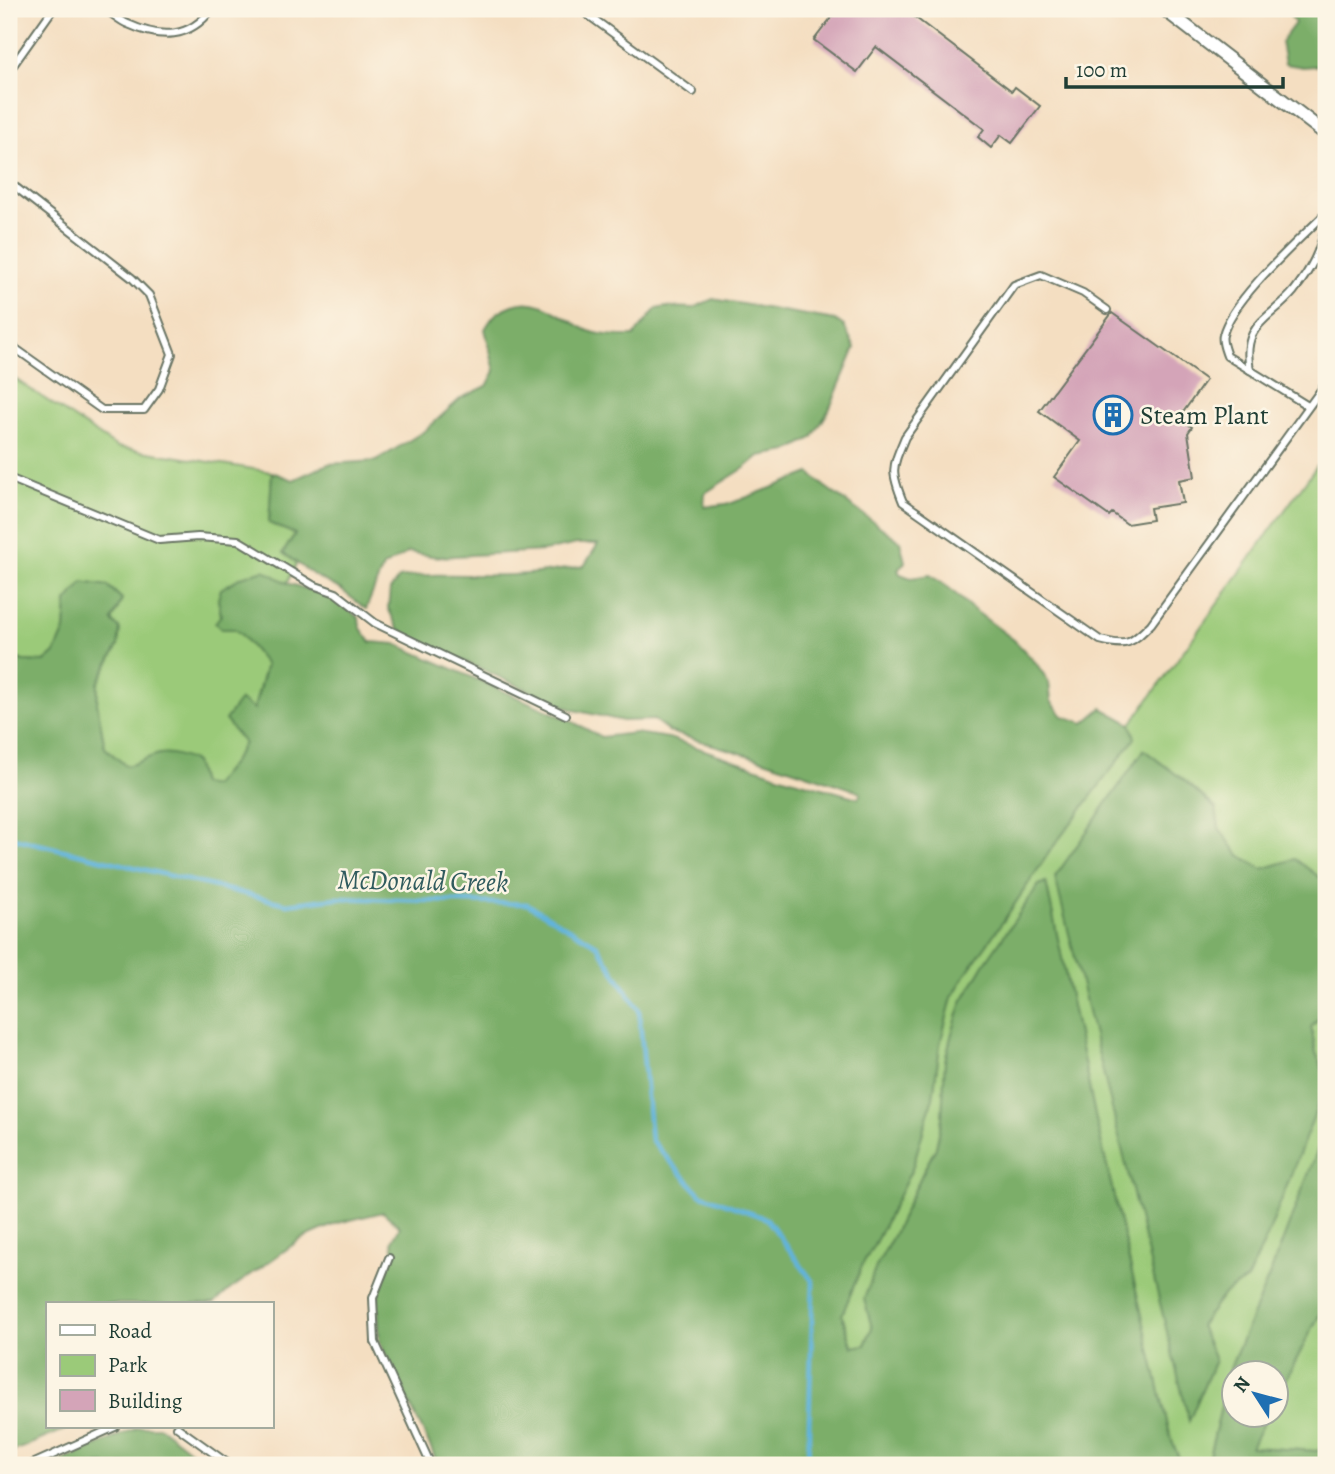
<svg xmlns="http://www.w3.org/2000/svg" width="1335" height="1474" font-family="Alegreya,serif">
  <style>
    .green { fill: #9bca79; stroke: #5d8456; stroke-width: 2 }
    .forest { fill: #7cae69; stroke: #4e764e; stroke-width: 2 }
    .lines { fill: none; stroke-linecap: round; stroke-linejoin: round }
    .stream { stroke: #61b4dd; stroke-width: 4.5 }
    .building { fill: #d4a4b8 }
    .service-casing { stroke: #6a7565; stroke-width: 10 }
    .minor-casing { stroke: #6a7565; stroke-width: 16 }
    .service { stroke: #fff; stroke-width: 6 }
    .minor { stroke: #fff; stroke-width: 12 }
    .labels { text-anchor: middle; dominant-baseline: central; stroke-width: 5; stroke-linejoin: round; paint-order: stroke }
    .poi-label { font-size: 26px; fill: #1f3d34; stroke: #fcf5e5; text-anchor: start }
    .water-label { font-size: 28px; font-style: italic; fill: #305b5e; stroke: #fcf5e5 }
  </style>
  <rect width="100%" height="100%" fill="#fcf5e5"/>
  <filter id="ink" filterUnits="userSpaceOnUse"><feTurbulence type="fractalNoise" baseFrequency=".0143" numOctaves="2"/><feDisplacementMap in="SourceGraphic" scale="14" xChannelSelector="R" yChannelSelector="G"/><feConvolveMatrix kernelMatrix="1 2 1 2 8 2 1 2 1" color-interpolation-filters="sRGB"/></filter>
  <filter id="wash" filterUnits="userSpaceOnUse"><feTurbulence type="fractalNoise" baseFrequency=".00686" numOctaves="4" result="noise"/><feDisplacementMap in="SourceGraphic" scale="28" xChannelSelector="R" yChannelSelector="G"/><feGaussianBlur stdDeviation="1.57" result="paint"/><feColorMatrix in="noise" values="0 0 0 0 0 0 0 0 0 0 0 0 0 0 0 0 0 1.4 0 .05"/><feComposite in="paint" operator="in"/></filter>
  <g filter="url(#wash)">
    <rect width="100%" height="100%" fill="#f4dec1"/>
    <!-- green -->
    <g class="green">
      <polygon points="9,375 117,447 272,472 269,523 295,534 283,553 297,563 287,583 263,570 218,599 221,615 221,629 234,629 241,634 266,664 244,743 233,762 213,786 201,784 195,762 160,754 135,765 126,766 105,748 97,704 98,683 118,646 112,621 122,599 108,586 83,583 67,602 65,630 55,653 44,662 23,661 9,655"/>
      <polygon points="1326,453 1326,882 1295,859 1262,869 1238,854 1219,828 1216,808 1185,781 1144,750 1189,1420 1215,1360 1200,1326 1224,1294 1247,1279 1267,1237 1326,1084 1326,1128 1270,1274 1231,1366 1207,1465 1183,1465 1181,1463 1171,1439 1096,1120 1046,882 1039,885 985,963 962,1002 952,1033 945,1061 942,1118 936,1148 925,1168 893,1236 876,1267 872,1328 865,1345 853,1347 842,1315 863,1263 873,1247 912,1169 933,1097 940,1044 952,997 969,969 1004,920 1050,851 1134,739 1131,724"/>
      <polygon points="1326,1010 1326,1077 1316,1053 1311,1026"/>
      <polygon points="1326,1302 1326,1447 1317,1451 1250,1447 1267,1415 1276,1414 1276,1399"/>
    </g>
    <!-- forest -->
    <g class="forest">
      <polygon points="1287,9 1326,9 1326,65 1303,67 1285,64 1281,42 1295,23"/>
      <path d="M713,299L835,320L844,326L855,348L829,410L812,438L788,451L759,456L746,467L705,493L704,507L732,503L810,473L824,486L900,541L905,562L898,570L900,574L911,578L930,575L949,588L970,607L1014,640L1036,663L1049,682L1051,701L1063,716L1084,723L1102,708L1131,724L1135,738L1050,851L1004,920L969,969L952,997L940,1044L933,1097L912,1169L873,1247L863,1263L842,1315L852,1347L865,1345L872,1328L864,1299L876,1267L893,1236L925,1168L936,1148L942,1118L945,1061L952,1033L962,1002L985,963L1039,885L1046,882L1096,1120L1171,1439L1181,1463L1183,1465H438L431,1448L379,1341L378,1297L394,1254L392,1241L400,1227L383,1212L338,1223L301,1239L228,1291L214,1304H47V1427H71L9,1453V655L23,661L45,662L55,653L65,630L67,602L83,582L108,586L122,599L112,621L120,629L118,646L98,683L97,704L105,748L126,766C138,764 148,756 160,754C172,752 184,757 195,762L201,784L213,786L233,762L244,743L225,720L240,700L254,709L266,665L241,634L234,629H221L215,623L221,615L218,599L221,589L241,577L264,570L287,583L317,592L335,600L359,618L360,627L371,642L396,644L569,720L601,737L635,733L669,738L787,778L858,798L861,792L764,760L670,732L654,720L623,721L574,710L557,703L419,641L398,629L388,608L390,590L399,578C438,572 474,576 513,575C537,574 561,570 584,566L598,544H577L544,551L437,557L409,552L383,567L366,609L340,589L315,576L283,553L295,534L269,523L272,472L293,480L328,464L376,461L426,430L461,398L487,386L495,371L485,329C494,314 496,312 513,305C541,294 565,321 589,331C603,336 619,336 634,336L656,309L667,307L693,308Z"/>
      <polygon points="1144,750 1185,781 1216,809 1219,828 1238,854 1262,869 1295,859 1326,882 1326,1010 1311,1027 1316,1053 1326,1077 1326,1084 1267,1237 1247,1279 1224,1294 1200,1326 1215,1360 1189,1421 1055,877"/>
      <polygon points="1326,1128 1326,1302 1276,1399 1276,1372 1234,1372 1234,1414 1267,1415 1251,1447 1317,1451 1326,1447 1326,1465 1207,1465 1231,1366 1270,1274"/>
      <polygon points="139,1427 160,1427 209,1465 53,1465"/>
    </g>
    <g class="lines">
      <!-- stream -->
      <polyline class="stream" points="9,837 287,904 336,898 527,904 597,945 639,1010 651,1140 700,1194 767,1219 813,1282 808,1465"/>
    </g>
    <g id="blocks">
      <!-- building -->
      <g class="building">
        <polygon points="838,9 904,9 1012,91 1015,87 1040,106 1012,143 1001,135 991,148 978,137 984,129 876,47 857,72 814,40"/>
        <polygon points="1112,313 1206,380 1179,418 1192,427 1188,433 1195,477 1179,480 1183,503 1150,508 1152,520 1127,524 1112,513 1109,516 1054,477 1080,441 1039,411"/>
      </g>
    </g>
  </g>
  <g filter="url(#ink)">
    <use href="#blocks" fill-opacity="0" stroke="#6a7565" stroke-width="2"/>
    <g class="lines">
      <defs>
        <g id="service">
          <path d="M105,9C113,14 120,21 128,24C161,39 189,39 212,9"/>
          <polyline points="580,9 693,92"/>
          <polyline points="9,71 53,9"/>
          <polyline points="9,182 132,278 149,295 172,354 159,389 144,410 102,410 9,344"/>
          <path d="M1107,310L1083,293L1041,275L1014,285L905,437C892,468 890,470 903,502L1100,640C1127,647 1131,644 1151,624L1326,383"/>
          <path d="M1250,370L1227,356C1225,350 1221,341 1223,335C1231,300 1299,240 1326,213"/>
          <path d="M1308,406L1250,370C1241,323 1269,321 1294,291C1312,268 1320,252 1326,223"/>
          <polyline points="9,478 159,540 198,537 238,540 313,585 336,593 375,623 566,715"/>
          <polyline points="9,492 10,478"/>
          <polyline points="389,1258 373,1298 375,1342 431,1465"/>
          <polyline points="177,1427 230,1465"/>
          <polyline points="30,1465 115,1427"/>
        </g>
        <polyline id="minor" points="1164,9 1326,134"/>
      </defs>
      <!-- service casing -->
      <use href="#service" class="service-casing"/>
      <!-- minor casing -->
      <use href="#minor" class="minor-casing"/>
      <!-- service -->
      <use href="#service" class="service"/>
      <!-- minor -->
      <use href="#minor" class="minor"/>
    </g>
  </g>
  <!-- icons -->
  <defs>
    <symbol id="building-ring" viewBox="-11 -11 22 22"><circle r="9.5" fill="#fcf5e5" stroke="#1f6fb2" stroke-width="1.5"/><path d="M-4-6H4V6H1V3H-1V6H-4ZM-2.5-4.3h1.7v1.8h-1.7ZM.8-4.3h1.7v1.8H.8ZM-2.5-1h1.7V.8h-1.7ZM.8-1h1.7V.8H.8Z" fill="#1f6fb2"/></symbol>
  </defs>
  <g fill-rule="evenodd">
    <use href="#building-ring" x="1091" y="393" width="44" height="44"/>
  </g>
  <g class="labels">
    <!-- poi labels -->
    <g class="poi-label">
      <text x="1140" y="415">Steam Plant</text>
    </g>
    <!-- water labels -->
    <g class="water-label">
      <text transform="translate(423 881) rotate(1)">McDonald Creek</text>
    </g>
  </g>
  <!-- margin -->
  <rect width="1335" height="1474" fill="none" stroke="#fcf5e5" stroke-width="35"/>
  <!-- legend -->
  <rect x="46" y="1302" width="228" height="126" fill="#fcf5e5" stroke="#a4ab9e" stroke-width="2"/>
  <rect x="60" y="1325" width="35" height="10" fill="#ffffff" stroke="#a4ab9e" stroke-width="2"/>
  <text x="108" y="1338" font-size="21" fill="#1f3d34">Road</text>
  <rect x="60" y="1355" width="35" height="21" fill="#9bca79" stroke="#a4ab9e" stroke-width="2"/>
  <text x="108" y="1372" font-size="21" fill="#1f3d34">Park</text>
  <rect x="60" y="1390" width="35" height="21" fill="#d4a4b8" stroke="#a4ab9e" stroke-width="2"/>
  <text x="108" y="1408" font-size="21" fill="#1f3d34">Building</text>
  <!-- north arrow -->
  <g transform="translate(1255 1394) rotate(306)"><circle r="33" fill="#fcf5e5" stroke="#a4ab9e" stroke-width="2"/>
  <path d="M0-5L12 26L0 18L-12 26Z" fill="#1f6fb2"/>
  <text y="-10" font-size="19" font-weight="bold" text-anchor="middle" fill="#1f3d34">N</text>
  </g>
  <!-- scale -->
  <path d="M1066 77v10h217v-10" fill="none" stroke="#1f3d34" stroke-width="3.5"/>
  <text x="1076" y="77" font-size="21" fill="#1f3d34" stroke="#fcf5e5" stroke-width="5" paint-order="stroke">100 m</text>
</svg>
